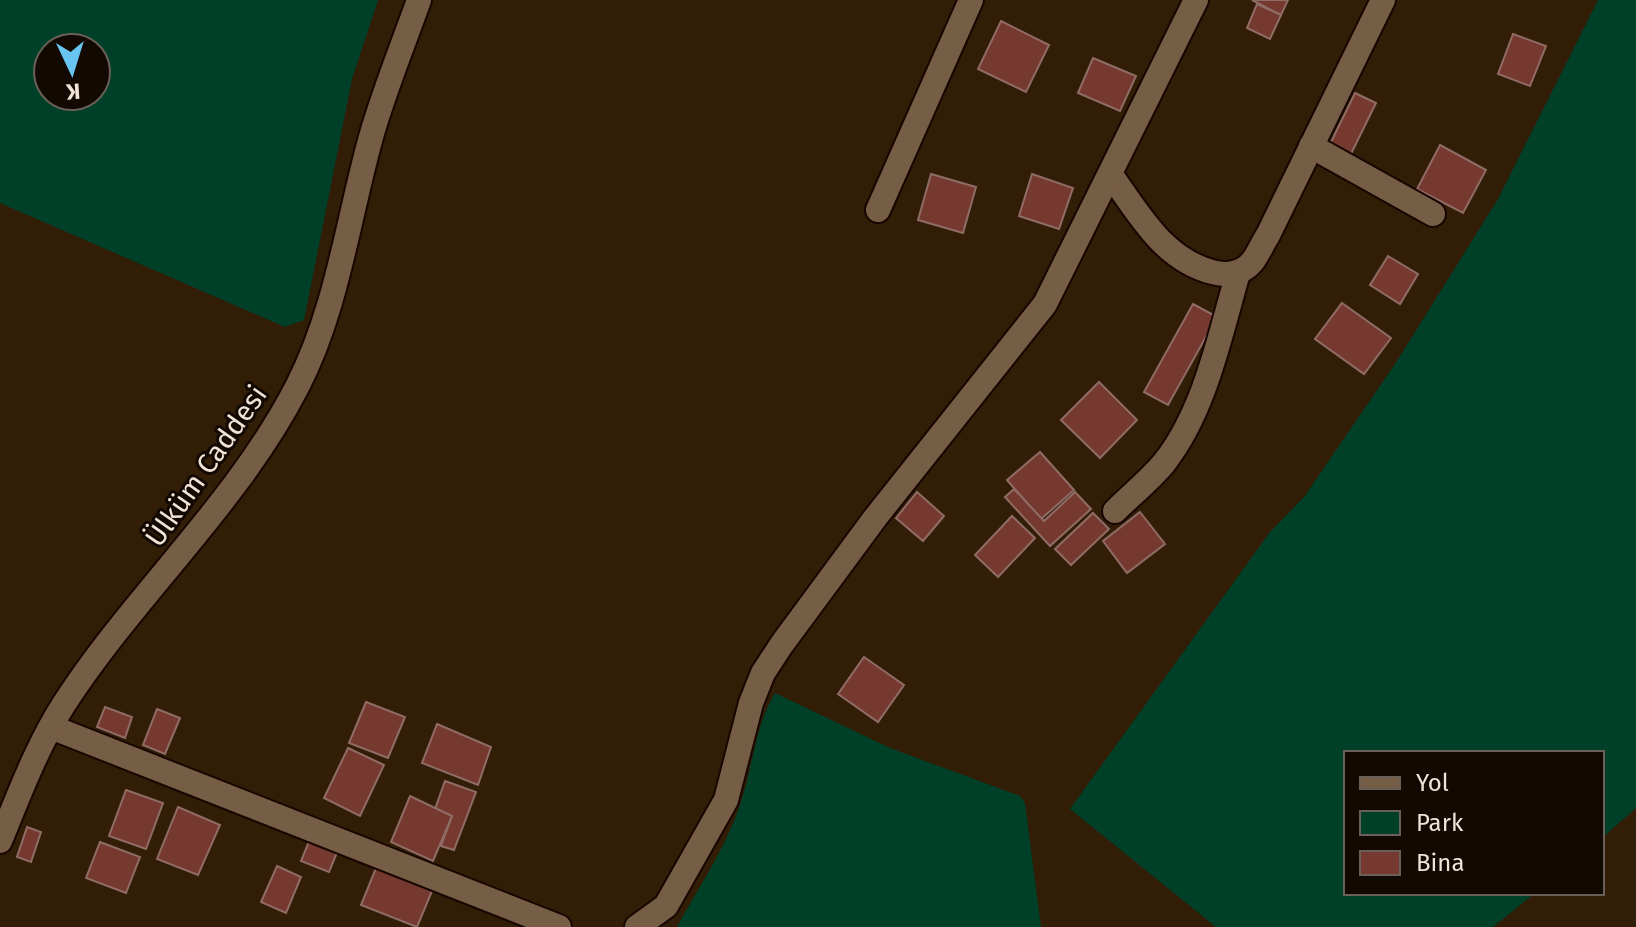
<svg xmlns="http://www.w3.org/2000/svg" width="1636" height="927" font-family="'Fira Sans',sans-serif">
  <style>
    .green { fill: #004028; fill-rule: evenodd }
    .building { fill: #75392f; stroke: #906c66; stroke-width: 2 }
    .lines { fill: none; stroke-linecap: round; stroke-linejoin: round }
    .minor-casing { stroke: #180600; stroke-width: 28 }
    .minor { stroke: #765d46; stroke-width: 24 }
    .labels { text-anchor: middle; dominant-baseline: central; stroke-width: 6; stroke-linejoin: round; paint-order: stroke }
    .street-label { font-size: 28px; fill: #f1e3d6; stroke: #120903 }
  </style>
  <rect width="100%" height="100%" fill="#321d07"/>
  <!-- green -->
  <g class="green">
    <path d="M0,0H378L352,79L304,320L285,327L0,203ZM48,48H96V96H48Z"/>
    <polygon points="1598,0 1636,0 1636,808 1602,838 1602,753 1346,753 1346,893 1535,893 1493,927 1216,927 1070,809 1270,532 1304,497 1397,361 1498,199"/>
    <path d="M775,693L890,748L1020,796L1025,803L1041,927H677C699,887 725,849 740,805C753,768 754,728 775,693Z"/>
  </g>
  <!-- building -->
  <g class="building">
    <polygon points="1252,0 1288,0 1281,15"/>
    <polygon points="1257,4 1281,15 1270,39 1247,28"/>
    <polygon points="1001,21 1049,45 1026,92 978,69"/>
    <polygon points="1513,34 1546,46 1530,86 1498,74"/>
    <polygon points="1093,58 1136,76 1120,111 1078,93"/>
    <polygon points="1355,93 1376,103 1350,156 1329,146"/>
    <polygon points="1440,145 1486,170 1463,213 1417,189"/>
    <polygon points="931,174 976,187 963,233 918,220"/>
    <polygon points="1032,174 1073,188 1059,229 1019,216"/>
    <polygon points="1388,256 1418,274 1400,304 1370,285"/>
    <polygon points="1342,303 1391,338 1364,374 1315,339"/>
    <polygon points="1193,304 1217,317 1168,405 1144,392"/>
    <polygon points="1099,382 1137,420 1100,458 1061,420"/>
    <polygon points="1040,452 1074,490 1041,519 1007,480"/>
    <polygon points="1014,489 1044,521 1075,492 1091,509 1050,546 1005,497"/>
    <polygon points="917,492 944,516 923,541 896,518"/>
    <polygon points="1140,512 1165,544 1127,573 1103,541"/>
    <polygon points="1093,513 1109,529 1071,565 1055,549"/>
    <polygon points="1012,516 1035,538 998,577 975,555"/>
    <polygon points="864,657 904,685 878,722 838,694"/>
    <polygon points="366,702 405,717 388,758 349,743"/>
    <polygon points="105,707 132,717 125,738 97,727"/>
    <polygon points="157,709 180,718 165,754 143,745"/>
    <polygon points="437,724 491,747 478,785 422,763"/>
    <polygon points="348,748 384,765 360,816 324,798"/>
    <polygon points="445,781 476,792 454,850 441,846 452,816 435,809"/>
    <polygon points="126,790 163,803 146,849 109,836"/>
    <polygon points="410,796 452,816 433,861 391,842"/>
    <polygon points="178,807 220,825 198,875 157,859"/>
    <polygon points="27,827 41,832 31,862 17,857"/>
    <polygon points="310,839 338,850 329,872 301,861"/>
    <polygon points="100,842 140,857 126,893 86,878"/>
    <polygon points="277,866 301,877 286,913 261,902"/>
    <polygon points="376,868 432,891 417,927 361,905"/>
  </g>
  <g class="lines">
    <defs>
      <g id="minor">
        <polyline points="1311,146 1433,214"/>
        <path d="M1111,175C1139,214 1163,259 1212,272C1226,276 1242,274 1252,262C1258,255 1262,244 1268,235L1383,0"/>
        <polyline points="878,210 971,0"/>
        <path d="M1115,511C1131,495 1150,480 1164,463C1205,411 1220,335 1238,273"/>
        <polyline points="51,727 559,927"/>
        <path d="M0,841C19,795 37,746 64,704C136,593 236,505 297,387C337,310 348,219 371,137C384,91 403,45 419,0"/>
        <polyline points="637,927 666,906 726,800 751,703 763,673 782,644 875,518 1045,304 1196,0"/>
      </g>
    </defs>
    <!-- minor casing -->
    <use href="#minor" class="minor-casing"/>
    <!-- minor -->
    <use href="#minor" class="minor"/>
  </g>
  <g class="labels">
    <!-- street labels -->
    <g class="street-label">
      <text transform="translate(206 466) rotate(-55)">Ülküm Caddesi</text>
    </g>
  </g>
  <!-- legend -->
  <rect x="1344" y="751" width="260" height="144" fill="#120903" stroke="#6b6057" stroke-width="2"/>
  <rect x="1360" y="777" width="40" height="12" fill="#765d46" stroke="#6b6057" stroke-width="2"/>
  <text x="1416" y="791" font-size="24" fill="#f1e3d6">Yol</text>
  <rect x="1360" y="811" width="40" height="24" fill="#004028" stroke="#6b6057" stroke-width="2"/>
  <text x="1416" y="831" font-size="24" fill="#f1e3d6">Park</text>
  <rect x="1360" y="851" width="40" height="24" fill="#75392f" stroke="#6b6057" stroke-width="2"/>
  <text x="1416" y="871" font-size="24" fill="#f1e3d6">Bina</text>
  <!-- north arrow -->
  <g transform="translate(72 72) rotate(176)"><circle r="38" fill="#120903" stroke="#6b6057" stroke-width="2"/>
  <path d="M0-6L14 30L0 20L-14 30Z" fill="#68c4f0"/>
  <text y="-12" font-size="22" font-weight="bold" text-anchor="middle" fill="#f1e3d6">K</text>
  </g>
</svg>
